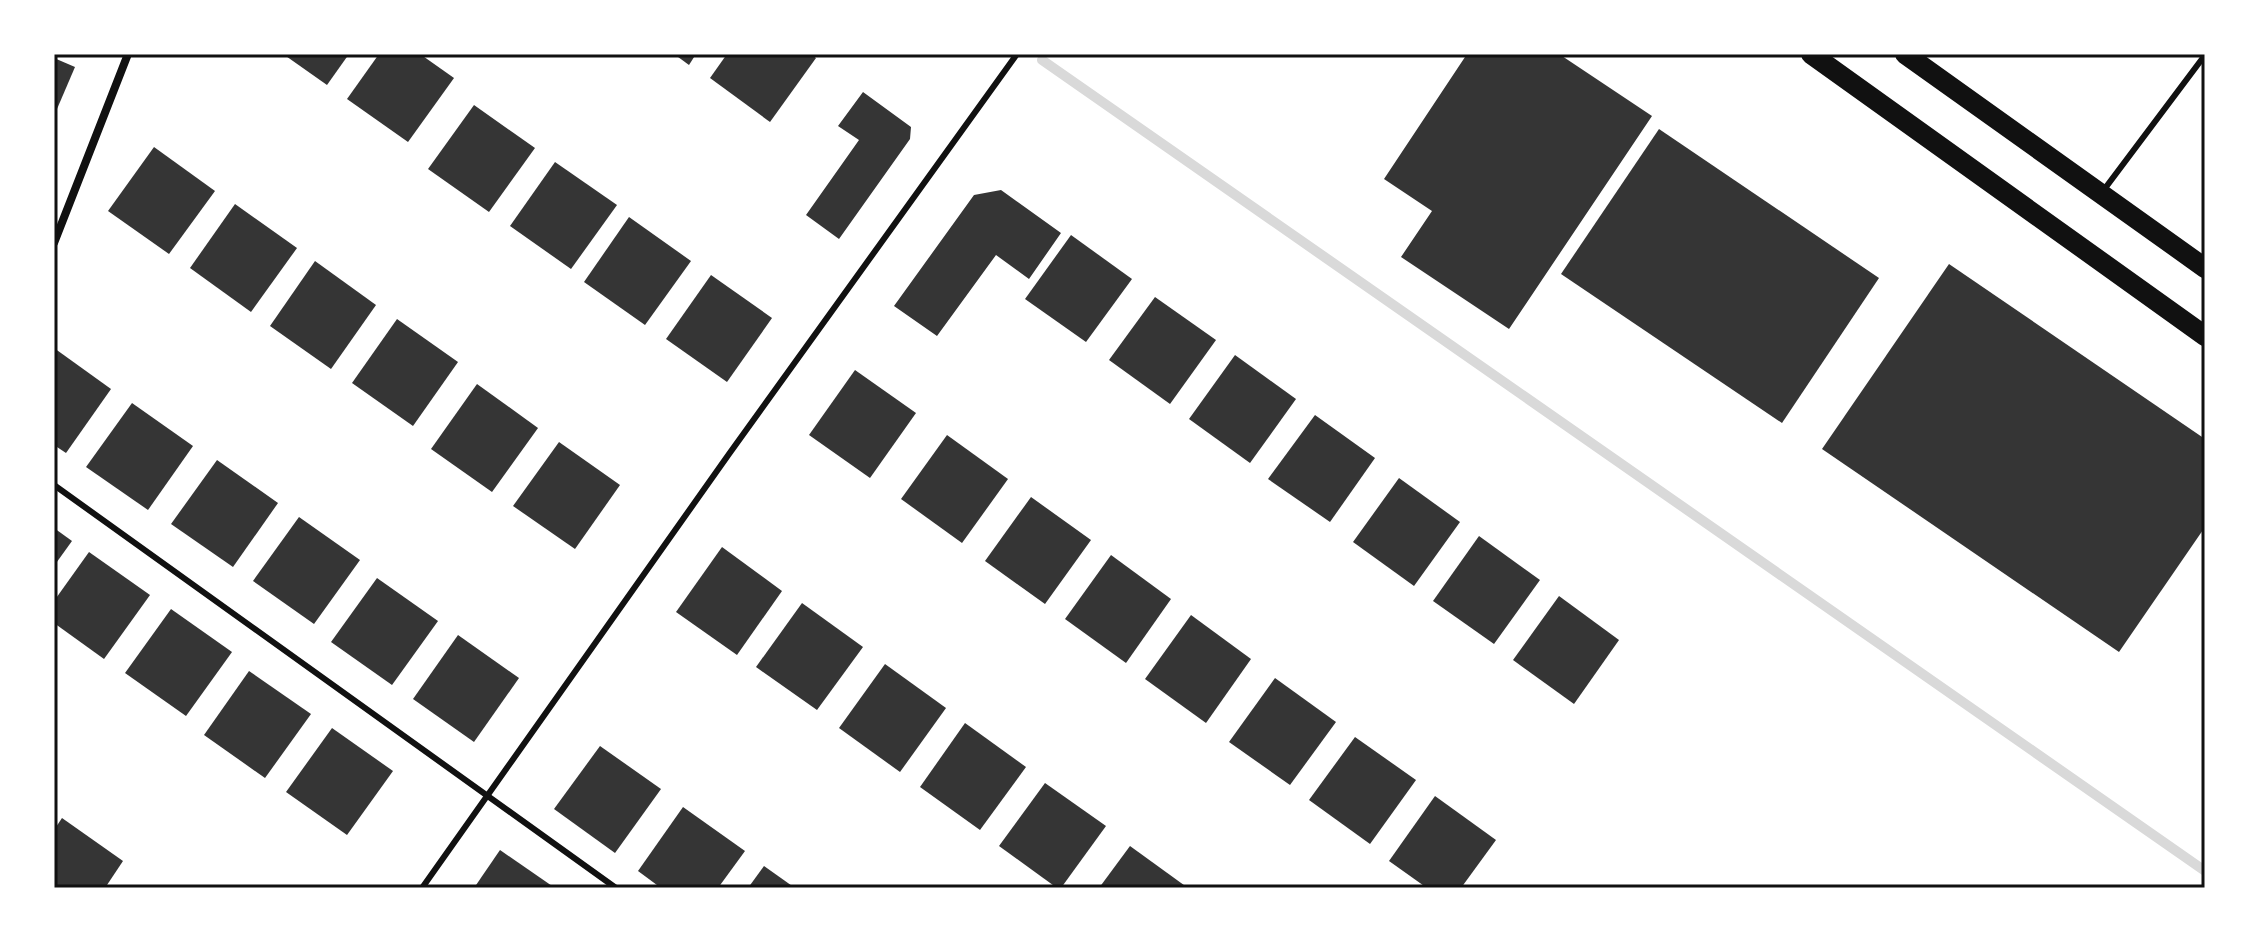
<svg xmlns="http://www.w3.org/2000/svg" width="2259" height="942" font-family="'DM Sans',sans-serif">
  <style>
    .lines { fill: none; stroke-linecap: round; stroke-linejoin: round }
    .stream { stroke: #d9d9d9; stroke-width: 10 }
    .building { fill: #353535 }
    .service { stroke: #111; stroke-width: 6 }
    .minor { stroke: #111; stroke-width: 8 }
    .primary { stroke: #111; stroke-width: 20 }
    .neatline { fill: none; stroke: #111; stroke-width: 3 }
  </style>
  <rect width="100%" height="100%" fill="#fff"/>
  <g class="lines">
    <!-- stream -->
    <polyline class="stream" points="1042,60 2205,871"/>
  </g>
  <!-- building -->
  <g class="building">
    <polygon points="283,54 349,54 327,85"/>
    <polygon points="379,54 420,54 454,78 408,142 347,99"/>
    <polygon points="674,54 696,54 689,65"/>
    <polygon points="727,54 811,54 816,58 770,122 710,78"/>
    <polygon points="1467,54 1559,54 1652,116 1509,329 1401,257 1432,211 1384,179"/>
    <polygon points="54,58 75,67 54,116"/>
    <polygon points="863,92 911,127 910,139 839,239 806,215 859,140 838,126"/>
    <polygon points="474,105 535,148 489,212 428,169"/>
    <polygon points="1659,129 1879,278 1782,423 1561,274"/>
    <polygon points="154,147 215,191 169,254 108,211"/>
    <polygon points="555,162 617,205 571,269 510,226"/>
    <polygon points="1001,190 1061,233 1029,279 996,255 937,336 894,306 974,195"/>
    <polygon points="235,204 297,248 251,312 190,268"/>
    <polygon points="629,217 691,261 645,325 584,282"/>
    <polygon points="1071,235 1132,279 1086,342 1025,299"/>
    <polygon points="315,261 376,305 331,369 270,326"/>
    <polygon points="1949,264 2205,439 2205,527 2119,652 1822,449"/>
    <polygon points="711,275 772,318 727,382 666,339"/>
    <polygon points="1155,297 1216,340 1170,404 1109,360"/>
    <polygon points="397,319 458,362 413,426 352,383"/>
    <polygon points="54,348 111,389 66,453 54,445"/>
    <polygon points="1235,355 1296,399 1250,463 1189,419"/>
    <polygon points="855,370 916,413 870,478 809,435"/>
    <polygon points="477,384 538,428 492,492 431,449"/>
    <polygon points="132,403 193,446 148,510 86,467"/>
    <polygon points="1315,415 1375,458 1330,522 1268,479"/>
    <polygon points="947,435 1008,479 962,543 901,499"/>
    <polygon points="559,442 620,485 575,549 513,506"/>
    <polygon points="217,460 278,503 233,567 171,524"/>
    <polygon points="1399,478 1460,522 1414,586 1353,542"/>
    <polygon points="1031,497 1091,540 1045,604 985,561"/>
    <polygon points="299,517 360,560 314,624 253,581"/>
    <polygon points="54,528 72,541 54,566"/>
    <polygon points="1479,536 1540,580 1494,644 1433,601"/>
    <polygon points="722,547 782,591 737,655 676,612"/>
    <polygon points="89,552 150,595 104,659 54,623 54,601"/>
    <polygon points="1111,555 1171,599 1126,663 1065,619"/>
    <polygon points="377,578 438,621 392,685 331,642"/>
    <polygon points="1559,596 1619,640 1574,704 1513,660"/>
    <polygon points="802,603 863,647 817,710 756,667"/>
    <polygon points="171,609 232,652 186,716 125,673"/>
    <polygon points="1191,615 1251,659 1206,723 1145,679"/>
    <polygon points="458,635 519,678 474,742 413,699"/>
    <polygon points="885,664 946,708 900,772 839,728"/>
    <polygon points="249,671 311,714 265,778 204,735"/>
    <polygon points="1275,678 1336,722 1290,785 1229,742"/>
    <polygon points="965,723 1026,767 980,830 920,787"/>
    <polygon points="332,728 393,771 347,835 286,792"/>
    <polygon points="1355,737 1416,780 1370,844 1309,800"/>
    <polygon points="600,746 661,789 615,853 554,809"/>
    <polygon points="1045,783 1106,826 1061,888 1057,888 999,846"/>
    <polygon points="1435,796 1496,840 1461,888 1427,888 1389,861"/>
    <polygon points="683,807 745,851 718,888 661,888 638,871"/>
    <polygon points="62,818 123,861 105,888 54,888 54,830"/>
    <polygon points="1130,846 1188,888 1099,888"/>
    <polygon points="500,850 555,888 474,888"/>
    <polygon points="764,866 795,888 748,888"/>
  </g>
  <g class="lines">
    <!-- service -->
    <g class="service">
      <polyline points="2103,191 2205,55"/>
      <polyline points="54,485 616,888"/>
      <polyline points="422,888 729,454 1017,54"/>
    </g>
    <!-- minor -->
    <polyline class="minor" points="54,243 128,54"/>
    <!-- primary -->
    <g class="primary">
      <polyline points="1811,54 2205,336"/>
      <polyline points="1905,54 2205,268"/>
    </g>
  </g>
  <!-- border -->
  <rect width="2259" height="942" fill="none" stroke="#ffffff" stroke-width="112"/>
  <rect x="56" y="56" width="2147" height="830" class="neatline"/>
</svg>
